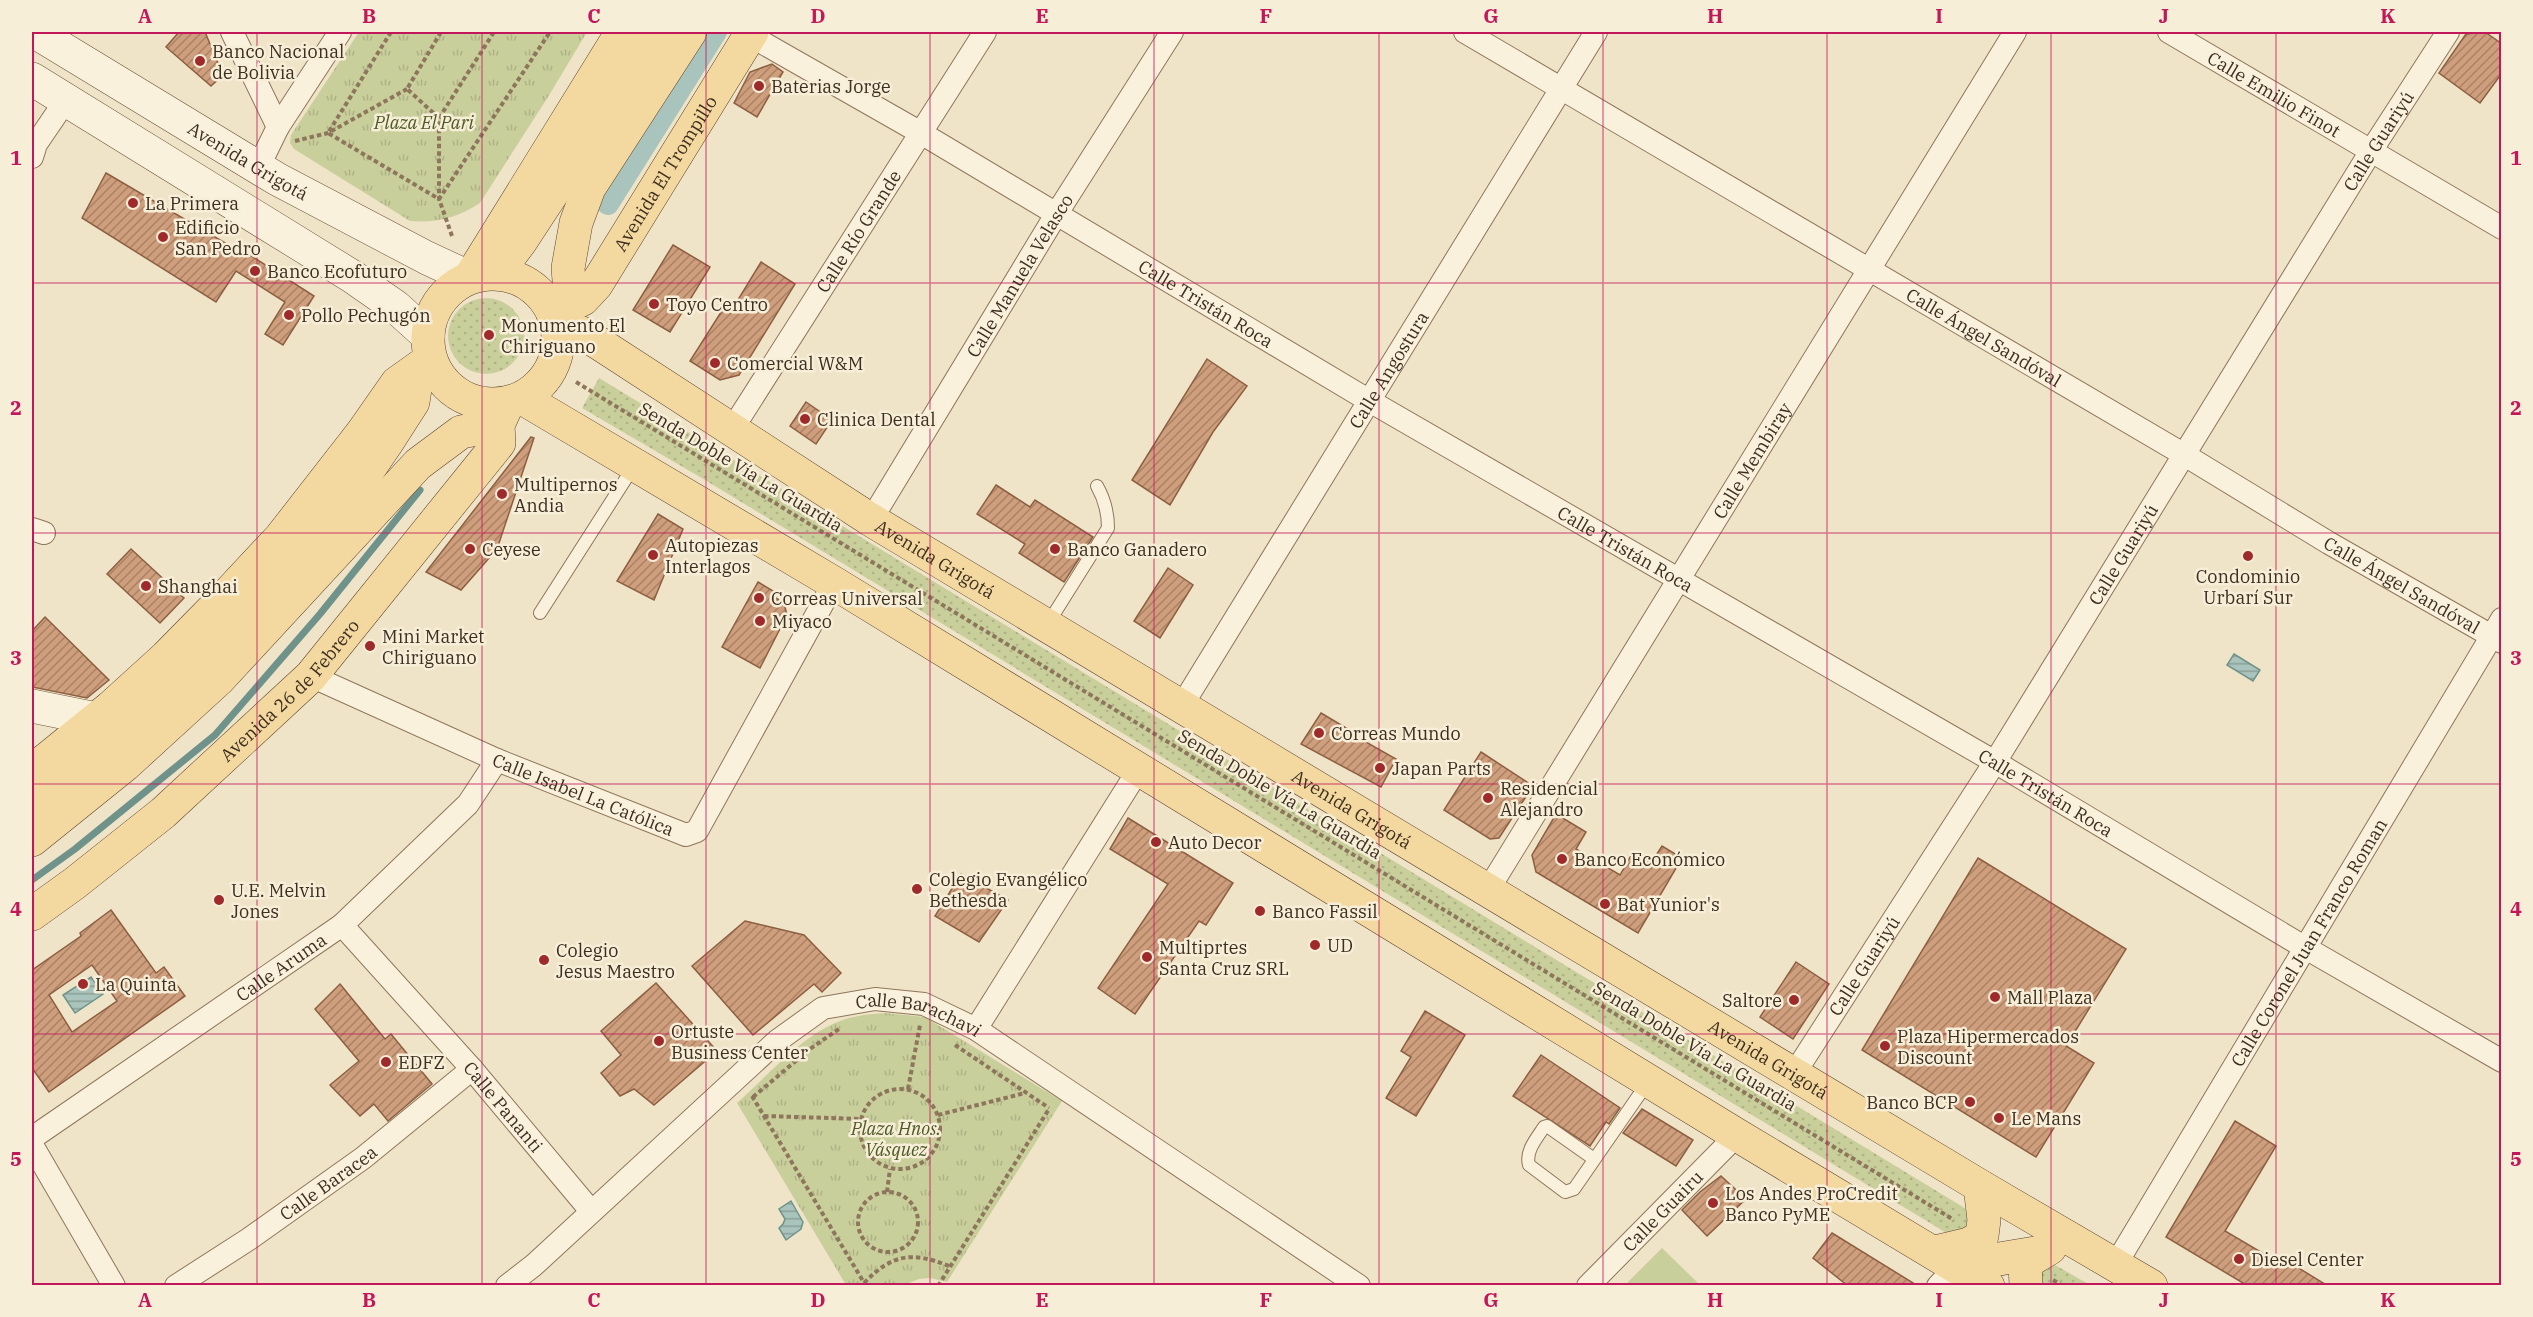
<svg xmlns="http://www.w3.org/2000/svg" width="2533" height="1317" font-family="'IBM Plex Serif',serif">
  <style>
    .grass { fill: url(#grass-dots) }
    .park { fill: url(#park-tufts) }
    .garden { fill: #c9cf9b }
    .water { fill: url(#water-rules); stroke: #6f938a; stroke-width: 1.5 }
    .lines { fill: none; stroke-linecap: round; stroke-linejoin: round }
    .stream { stroke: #6f938a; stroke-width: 7 }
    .canal { stroke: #a9c4bc; stroke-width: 22 }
    .building { fill: url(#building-hatch); stroke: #8d5f41; stroke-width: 1.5; fill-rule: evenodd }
    .lane-casing { stroke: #8d765c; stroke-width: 14 }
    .street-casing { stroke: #8d765c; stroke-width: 24 }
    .secondary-casing { stroke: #6f573f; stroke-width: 34 }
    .primary-casing { stroke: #5b4430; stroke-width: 34 }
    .path { stroke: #8d765c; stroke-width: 4; stroke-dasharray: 4.5 3; stroke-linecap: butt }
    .lane { stroke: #faf1dc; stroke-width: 12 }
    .street { stroke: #faf1dc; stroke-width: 22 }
    .secondary { stroke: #faf1dc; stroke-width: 33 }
    .primary { stroke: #f3d9a0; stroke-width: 33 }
    .grid { fill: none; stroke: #c2185b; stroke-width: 1.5; stroke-opacity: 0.55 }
    .poi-dot { fill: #9e2a2b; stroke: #f7eed8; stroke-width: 2 }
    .labels { text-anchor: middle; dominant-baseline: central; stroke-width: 5; stroke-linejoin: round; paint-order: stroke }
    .poi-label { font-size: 18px; fill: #3d2e20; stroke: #f7eed8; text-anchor: start }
    .street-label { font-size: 18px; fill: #3d2e20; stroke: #f7eed8 }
    .park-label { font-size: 18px; font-style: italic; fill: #4d5a26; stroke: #f7eed8 }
    .neatline { fill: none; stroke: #c2185b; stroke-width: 2 }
    .grid-label { font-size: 20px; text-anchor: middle; font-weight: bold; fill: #c2185b }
  </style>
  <defs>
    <pattern id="grass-dots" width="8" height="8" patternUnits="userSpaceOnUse" patternTransform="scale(1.5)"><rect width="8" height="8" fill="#c9cf9b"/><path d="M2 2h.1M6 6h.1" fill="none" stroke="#aeb285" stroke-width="1.8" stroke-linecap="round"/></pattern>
    <pattern id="park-tufts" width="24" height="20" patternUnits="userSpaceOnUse" patternTransform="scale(1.5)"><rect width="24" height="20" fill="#c9cf9b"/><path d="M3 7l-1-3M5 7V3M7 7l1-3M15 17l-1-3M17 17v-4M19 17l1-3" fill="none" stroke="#aeb285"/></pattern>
    <pattern id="water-rules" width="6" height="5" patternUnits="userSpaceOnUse" patternTransform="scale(1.5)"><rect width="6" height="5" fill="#a9c4bc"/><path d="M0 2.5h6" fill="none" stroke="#8ba098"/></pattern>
    <pattern id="building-hatch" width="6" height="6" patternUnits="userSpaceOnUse" patternTransform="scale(1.5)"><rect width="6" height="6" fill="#cf9f7d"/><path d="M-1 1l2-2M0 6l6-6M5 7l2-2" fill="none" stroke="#a98266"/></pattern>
  </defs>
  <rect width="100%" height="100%" fill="#f0e4c8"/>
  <!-- grass -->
  <g class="grass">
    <circle cx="486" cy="336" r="38"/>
    <polygon points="599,378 1963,1207 1973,1219 1970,1229 1953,1237 705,480 582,408"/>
    <polygon points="2050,1262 2090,1285 2036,1285 2034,1268"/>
  </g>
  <!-- park -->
  <g class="park">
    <path d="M359,32H587L548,97L480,203C457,218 437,223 410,221L294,149L290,143L291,135Z"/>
    <path d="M885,1013L925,1017L1062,1101L947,1282L930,1278L919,1279L904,1285H846L737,1103C766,1077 800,1038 835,1023C851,1016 868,1014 885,1013Z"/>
  </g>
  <!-- garden -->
  <polygon class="garden" points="1662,1248 1700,1285 1625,1285"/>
  <!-- water -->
  <g class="water">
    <polygon points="2234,654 2260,670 2253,681 2227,665"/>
    <polygon points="91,977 103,994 75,1013 63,995"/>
    <polygon points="791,1201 803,1222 801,1229 786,1240 779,1228 783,1224 785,1219 779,1209"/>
  </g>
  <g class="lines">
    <!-- stream -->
    <polyline class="stream" points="32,880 75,849 215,735 320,614 420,490"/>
    <!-- canal -->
    <polyline class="canal" points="608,204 716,32"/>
  </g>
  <!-- building -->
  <g class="building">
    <polygon points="179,32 205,32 223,75 211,86 166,47"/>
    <polygon points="2485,32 2502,44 2502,73 2480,103 2439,73 2466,34"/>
    <polygon points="772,64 783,72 757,117 734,103 750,72"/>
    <polygon points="106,173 249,257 250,255 314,296 283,345 265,334 285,302 236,271 216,302 82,218"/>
    <polygon points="673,245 710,267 670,332 633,310"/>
    <polygon points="761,262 795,284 739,375 720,380 690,361 723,309 730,313"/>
    <polygon points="1207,359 1247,386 1213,432 1170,505 1132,480"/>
    <polygon points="806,402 832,420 816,444 790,426"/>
    <polygon points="531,437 534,438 497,549 461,590 426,572"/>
    <polygon points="996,485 1030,507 1035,500 1093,537 1064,582 1019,553 1025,544 977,514"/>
    <polygon points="658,514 683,529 654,600 617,581"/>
    <polygon points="131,549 184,598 160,623 107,574"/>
    <polygon points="1168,568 1193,585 1160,638 1134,621"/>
    <polygon points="758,582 773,591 771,595 784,603 787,615 760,668 722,647"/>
    <polygon points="45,617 109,680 87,698 32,687 32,631"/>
    <polygon points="1321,713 1358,735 1357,737 1396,759 1381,787 1301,744"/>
    <polygon points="1481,752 1533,786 1499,838 1490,839 1444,810"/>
    <polygon points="1556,814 1586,832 1576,849 1620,875 1633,852 1651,863 1662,846 1682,858 1638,933 1536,872 1532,855"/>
    <polygon points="1128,818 1233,883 1206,925 1199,921 1135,1014 1098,988 1168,884 1110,849"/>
    <polygon points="1978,858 2126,949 2066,1046 2094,1063 2036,1157 1862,1050"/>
    <polygon points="961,874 1008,900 979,942 935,916"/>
    <path d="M111,910L156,973L164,967L185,996L49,1092L32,1068V968V970L81,936L80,933ZM92,965L117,1001L72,1032L49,995Z"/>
    <polygon points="745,921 804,935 841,973 822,992 814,984 753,1035 692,966"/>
    <polygon points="1796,962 1829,984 1793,1039 1760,1017"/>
    <polygon points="656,983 717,1051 654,1105 634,1089 620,1096 601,1073 621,1055 601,1031"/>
    <polygon points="340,984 385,1039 391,1034 432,1084 388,1121 374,1104 360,1116 330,1085 359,1061 315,1009"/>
    <polygon points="1425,1011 1465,1035 1416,1116 1386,1098 1411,1057 1401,1051"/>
    <polygon points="1541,1055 1620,1108 1609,1124 1606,1122 1590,1146 1513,1096"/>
    <polygon points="1642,1109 1693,1140 1676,1166 1623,1133"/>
    <polygon points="2235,1121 2276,1146 2225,1231 2281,1264 2284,1259 2328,1286 2248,1286 2166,1237"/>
    <polygon points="1721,1176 1746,1199 1707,1236 1682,1210 1700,1192"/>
    <polygon points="1832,1233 1918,1286 1848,1286 1813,1258"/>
  </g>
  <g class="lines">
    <defs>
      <g id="lane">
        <polyline points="540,613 634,466"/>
        <path d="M1047,625L1108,528C1108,512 1105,500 1097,486"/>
        <path d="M1594,1159L1547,1126L1544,1127C1537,1138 1525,1151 1529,1165L1565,1192L1574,1189L1648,1082"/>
      </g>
      <g id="street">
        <polyline points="232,32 278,127"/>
        <path id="s1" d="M1465,32L2183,454L2329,543L2502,642"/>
        <path id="s2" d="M2169,32L2502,228"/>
        <path id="s3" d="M749,35L921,133L1368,400L1995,762L2304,947L2502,1061"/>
        <polyline points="32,157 36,144 66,100"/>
        <polyline points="258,168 278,127 340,32"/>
        <path id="s4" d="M731,431L985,32"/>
        <path id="s5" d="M871,520L1057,213L1172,32"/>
        <polyline points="32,529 44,533"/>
        <path id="s6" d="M311,676L497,760L686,835L697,831L834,583"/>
        <path id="s7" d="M1181,707L1596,32"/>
        <path id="s8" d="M1488,890L2015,32"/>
        <path id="s9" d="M342,925L472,1069L591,1211"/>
        <polyline points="976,1029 1139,769"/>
        <path id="s10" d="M1794,1074L1995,762L2371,151L2448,32"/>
        <path id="s11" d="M32,1138L342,925L468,804L497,760"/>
        <polyline points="32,1145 114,1286"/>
        <path id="s12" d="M2116,1264L2502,619"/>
        <path id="s13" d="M176,1286L249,1239L363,1158L472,1069"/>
        <path id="s14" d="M507,1286L534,1265L777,1041L823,1008L875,999L924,1004L976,1029L1359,1286"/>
        <path id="s15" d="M1588,1286L1737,1135"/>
        <polyline points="1938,1286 1957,1266"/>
      </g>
      <g id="secondary">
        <path id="s16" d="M35,32L277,179L427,258L468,277"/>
        <polyline points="32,79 353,277 396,307 428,336"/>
        <polyline points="32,706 96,719"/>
      </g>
      <g id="primary">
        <polyline points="497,273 521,241 658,32"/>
        <circle cx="493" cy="339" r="65"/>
        <polyline points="471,276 622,32"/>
        <polyline points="571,305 568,268 576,223 589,188 690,32"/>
        <path id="s17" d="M553,314L583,299L596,285L752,32"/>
        <path id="s18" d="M558,327L582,333L600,344L871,520L1980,1186L2151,1286"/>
        <polyline points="522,398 834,583 1737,1135 1988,1286"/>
        <polyline points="32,771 111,707 166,657 223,599 281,537 362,433 397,383 425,363"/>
        <polyline points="32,809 109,746 201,664 297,557 356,488 386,444 413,402 418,369"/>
        <polyline points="32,840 125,765 219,679 418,464 461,432 498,425"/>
        <path id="s19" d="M32,914L75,883L163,813L311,676L499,443L498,425L508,403"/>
        <polyline points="1935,1252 1969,1244 1982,1236 1984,1220 1980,1186"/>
        <polyline points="1957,1266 2041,1252"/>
        <polyline points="2026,1286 2025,1263 2050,1248"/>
      </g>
    </defs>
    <!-- lane casing -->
    <use href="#lane" class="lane-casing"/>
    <!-- street casing -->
    <use href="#street" class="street-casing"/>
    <!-- secondary casing -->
    <use href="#secondary" class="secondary-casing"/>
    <!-- primary casing -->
    <use href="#primary" class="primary-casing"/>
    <!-- path -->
    <g class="path">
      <polyline points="391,32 328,133 439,199 550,32"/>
      <polyline points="439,118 407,89 441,32"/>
      <polyline points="295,141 328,133 407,89"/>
      <polyline points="452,236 439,199 439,118 494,32"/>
      <polyline points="576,382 1954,1220"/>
      <polyline points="955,1045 1049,1108"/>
      <circle cx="900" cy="1129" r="40"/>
      <polyline points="908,1089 920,1025"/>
      <polyline points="752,1096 866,1286"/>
      <polyline points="753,1097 810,1049 839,1029"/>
      <polyline points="938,1115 1025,1093"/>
      <polyline points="764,1116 861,1119"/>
      <polyline points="887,1192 890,1169"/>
      <circle cx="888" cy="1222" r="30"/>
      <polyline points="2053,1280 2063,1286"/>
      <path d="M864,1283C892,1254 912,1251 949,1266"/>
      <polyline points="938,1286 1049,1109"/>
    </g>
    <!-- lane -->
    <use href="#lane" class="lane"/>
    <!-- street -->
    <use href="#street" class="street"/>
    <!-- secondary -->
    <use href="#secondary" class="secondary"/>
    <!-- primary -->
    <use href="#primary" class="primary"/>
  </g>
  <!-- grid -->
  <path class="grid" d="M257,32V1286M482,32V1286M706,32V1286M930,32V1286M1154,32V1286M1379,32V1286M1603,32V1286M1827,32V1286M2051,32V1286M2276,32V1286M32,283H2502M32,533H2502M32,784H2502M32,1034H2502"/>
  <!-- markers -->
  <g class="poi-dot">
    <circle cx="200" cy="61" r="6"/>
    <circle cx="759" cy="86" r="6"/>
    <circle cx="133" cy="203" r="6"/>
    <circle cx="163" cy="237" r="6"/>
    <circle cx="255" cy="271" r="6"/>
    <circle cx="654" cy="304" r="6"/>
    <circle cx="289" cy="315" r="6"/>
    <circle cx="489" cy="335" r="6"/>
    <circle cx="715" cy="363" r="6"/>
    <circle cx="805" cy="419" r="6"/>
    <circle cx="502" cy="494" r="6"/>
    <circle cx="470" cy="549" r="6"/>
    <circle cx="1055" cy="549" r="6"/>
    <circle cx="653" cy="555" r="6"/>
    <circle cx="2248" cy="556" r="6"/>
    <circle cx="146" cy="586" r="6"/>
    <circle cx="759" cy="598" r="6"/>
    <circle cx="760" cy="621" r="6"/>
    <circle cx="370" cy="646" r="6"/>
    <circle cx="1319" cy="733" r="6"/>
    <circle cx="1380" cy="768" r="6"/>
    <circle cx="1488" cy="798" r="6"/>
    <circle cx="1156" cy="842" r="6"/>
    <circle cx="1562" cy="859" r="6"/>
    <circle cx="917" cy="889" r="6"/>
    <circle cx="219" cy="900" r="6"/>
    <circle cx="1605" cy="904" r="6"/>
    <circle cx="1260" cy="911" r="6"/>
    <circle cx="1315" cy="945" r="6"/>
    <circle cx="1147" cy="957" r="6"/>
    <circle cx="544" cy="960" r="6"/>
    <circle cx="83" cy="984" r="6"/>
    <circle cx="1995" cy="997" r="6"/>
    <circle cx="1794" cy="1000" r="6"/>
    <circle cx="659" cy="1041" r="6"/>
    <circle cx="1885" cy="1046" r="6"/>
    <circle cx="386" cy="1062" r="6"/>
    <circle cx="1970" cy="1102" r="6"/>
    <circle cx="1999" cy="1118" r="6"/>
    <circle cx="1713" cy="1203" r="6"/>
    <circle cx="2239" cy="1259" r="6"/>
  </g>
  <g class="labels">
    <!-- poi labels -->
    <g class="poi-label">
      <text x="212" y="51">Banco Nacional<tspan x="212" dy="21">de Bolivia</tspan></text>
      <text x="771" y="86">Baterias Jorge</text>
      <text x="145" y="203">La Primera</text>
      <text x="175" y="227">Edificio<tspan x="175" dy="21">San Pedro</tspan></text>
      <text x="267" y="271">Banco Ecofuturo</text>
      <text x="666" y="304">Toyo Centro</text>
      <text x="301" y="315">Pollo Pechugón</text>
      <text x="501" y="325">Monumento El<tspan x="501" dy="21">Chiriguano</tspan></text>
      <text x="727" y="363">Comercial W&amp;M</text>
      <text x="817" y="419">Clinica Dental</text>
      <text x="514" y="484">Multipernos<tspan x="514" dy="21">Andia</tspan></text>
      <text x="665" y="545">Autopiezas<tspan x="665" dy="21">Interlagos</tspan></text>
      <text x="482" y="549">Ceyese</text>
      <text x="1067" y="549">Banco Ganadero</text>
      <text x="2248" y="576" text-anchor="middle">Condominio<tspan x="2248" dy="21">Urbarí Sur</tspan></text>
      <text x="158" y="586">Shanghai</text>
      <text x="771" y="598">Correas Universal</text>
      <text x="772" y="621">Miyaco</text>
      <text x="382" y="636">Mini Market<tspan x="382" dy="21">Chiriguano</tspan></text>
      <text x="1331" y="733">Correas Mundo</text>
      <text x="1392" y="768">Japan Parts</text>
      <text x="1500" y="788">Residencial<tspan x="1500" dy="21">Alejandro</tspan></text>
      <text x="1168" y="842">Auto Decor</text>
      <text x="1574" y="859">Banco Económico</text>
      <text x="929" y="879">Colegio Evangélico<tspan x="929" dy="21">Bethesda</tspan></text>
      <text x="231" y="890">U.E. Melvin<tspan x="231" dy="21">Jones</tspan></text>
      <text x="1617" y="904">Bat Yunior's</text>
      <text x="1272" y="911">Banco Fassil</text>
      <text x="1327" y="945">UD</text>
      <text x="1159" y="947">Multiprtes<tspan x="1159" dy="21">Santa Cruz SRL</tspan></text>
      <text x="556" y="950">Colegio<tspan x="556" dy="21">Jesus Maestro</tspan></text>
      <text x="95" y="984">La Quinta</text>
      <text x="2007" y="997">Mall Plaza</text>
      <text x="1782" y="1000" text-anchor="end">Saltore</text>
      <text x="671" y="1031">Ortuste<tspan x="671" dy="21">Business Center</tspan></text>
      <text x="1897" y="1036">Plaza Hipermercados<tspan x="1897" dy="21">Discount</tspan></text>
      <text x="398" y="1062">EDFZ</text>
      <text x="1958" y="1102" text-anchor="end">Banco BCP</text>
      <text x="2011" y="1118">Le Mans</text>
      <text x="1725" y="1193">Los Andes ProCredit<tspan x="1725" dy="21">Banco PyME</tspan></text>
      <text x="2251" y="1259">Diesel Center</text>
    </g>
    <!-- street labels -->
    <g class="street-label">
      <text stroke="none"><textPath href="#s2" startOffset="122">Calle Emilio Finot</textPath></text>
      <text stroke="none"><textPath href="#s10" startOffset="1101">Calle Guariyú</textPath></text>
      <text stroke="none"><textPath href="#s16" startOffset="249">Avenida Grigotá</textPath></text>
      <text stroke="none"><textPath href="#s17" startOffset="184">Avenida El Trompillo</textPath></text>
      <text stroke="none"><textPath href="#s4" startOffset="237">Calle Río Grande</textPath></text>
      <text stroke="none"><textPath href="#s5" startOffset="286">Calle Manuela Velasco</textPath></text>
      <text stroke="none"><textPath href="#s3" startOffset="530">Calle Tristán Roca</textPath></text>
      <text stroke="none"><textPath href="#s1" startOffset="602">Calle Ángel Sandóval</textPath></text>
      <text stroke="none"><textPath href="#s7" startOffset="396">Calle Angostura</textPath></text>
      <text stroke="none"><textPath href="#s8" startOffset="504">Calle Membiray</textPath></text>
      <text transform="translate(741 467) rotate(31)">Senda Doble Vía La Guardia</text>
      <text stroke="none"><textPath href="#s3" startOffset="1016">Calle Tristán Roca</textPath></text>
      <text stroke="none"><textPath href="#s10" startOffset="615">Calle Guariyú</textPath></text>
      <text stroke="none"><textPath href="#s18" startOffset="444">Avenida Grigotá</textPath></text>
      <text stroke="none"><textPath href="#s1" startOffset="1088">Calle Ángel Sandóval</textPath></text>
      <text stroke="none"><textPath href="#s19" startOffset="342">Avenida 26 de Febrero</textPath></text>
      <text stroke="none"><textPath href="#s3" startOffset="1502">Calle Tristán Roca</textPath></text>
      <text stroke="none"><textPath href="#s6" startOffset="297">Calle Isabel La Católica</textPath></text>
      <text transform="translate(1280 794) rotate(31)">Senda Doble Vía La Guardia</text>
      <text stroke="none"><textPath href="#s18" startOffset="930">Avenida Grigotá</textPath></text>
      <text stroke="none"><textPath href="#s12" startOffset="375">Calle Coronel Juan Franco Roman</textPath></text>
      <text stroke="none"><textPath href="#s10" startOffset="129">Calle Guariyú</textPath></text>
      <text stroke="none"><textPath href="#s11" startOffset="302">Calle Aruma</textPath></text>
      <text stroke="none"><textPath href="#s14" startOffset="520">Calle Barachavi</textPath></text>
      <text transform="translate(1695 1046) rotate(31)">Senda Doble Vía La Guardia</text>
      <text stroke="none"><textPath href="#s18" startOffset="1416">Avenida Grigotá</textPath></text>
      <text stroke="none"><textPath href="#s9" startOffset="243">Calle Pananti</textPath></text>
      <text stroke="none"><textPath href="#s13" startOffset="184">Calle Baracea</textPath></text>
      <text stroke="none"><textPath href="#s15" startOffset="106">Calle Guairu</textPath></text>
    </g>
    <!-- park labels -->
    <g class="park-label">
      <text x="424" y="122">Plaza El Pari</text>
      <text x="896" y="1128">Plaza Hnos.<tspan x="896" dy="21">Vásquez</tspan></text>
    </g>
  </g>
  <!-- border -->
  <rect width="2533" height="1317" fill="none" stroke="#f7eed8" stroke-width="66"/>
  <rect x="33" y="33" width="2467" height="1251" class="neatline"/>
  <g class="grid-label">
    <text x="145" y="23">A</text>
    <text x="369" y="23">B</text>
    <text x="594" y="23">C</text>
    <text x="818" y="23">D</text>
    <text x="1042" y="23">E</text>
    <text x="1266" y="23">F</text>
    <text x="1491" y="23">G</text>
    <text x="1715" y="23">H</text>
    <text x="1939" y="23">I</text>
    <text x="2164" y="23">J</text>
    <text x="2388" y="23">K</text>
    <text x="16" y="165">1</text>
    <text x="2516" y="165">1</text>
    <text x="16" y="415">2</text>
    <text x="2516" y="415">2</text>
    <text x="16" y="665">3</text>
    <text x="2516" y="665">3</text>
    <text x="16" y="916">4</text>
    <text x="2516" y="916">4</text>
    <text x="16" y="1166">5</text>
    <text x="2516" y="1166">5</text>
    <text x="145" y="1307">A</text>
    <text x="369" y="1307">B</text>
    <text x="594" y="1307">C</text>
    <text x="818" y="1307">D</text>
    <text x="1042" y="1307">E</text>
    <text x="1266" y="1307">F</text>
    <text x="1491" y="1307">G</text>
    <text x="1715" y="1307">H</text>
    <text x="1939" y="1307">I</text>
    <text x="2164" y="1307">J</text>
    <text x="2388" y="1307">K</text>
  </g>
</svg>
